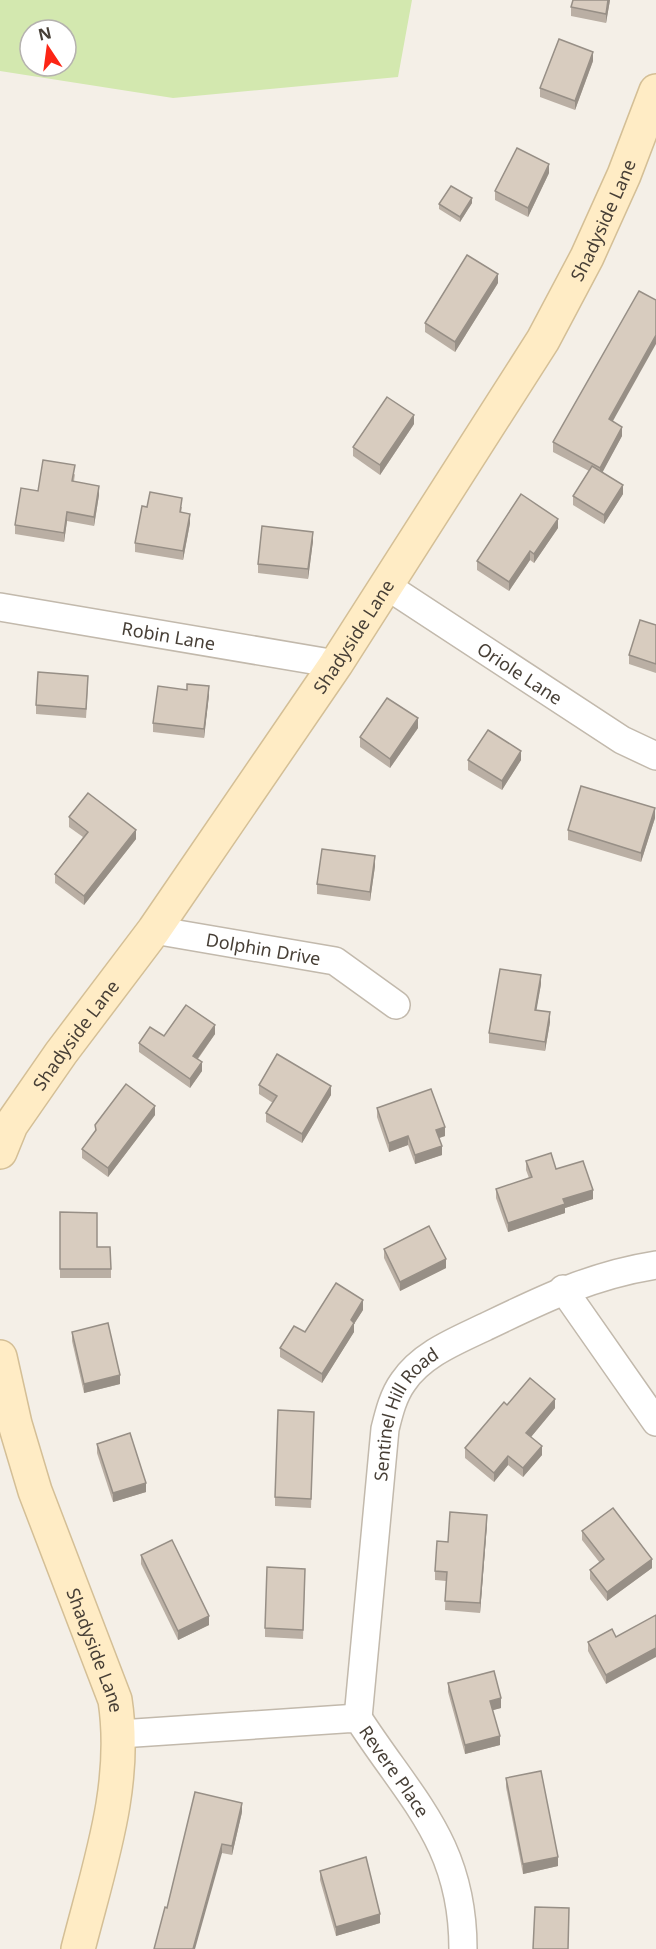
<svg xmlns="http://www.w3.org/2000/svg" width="656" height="1949" font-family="'Noto Sans',sans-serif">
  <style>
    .green { fill: #d3e8af; fill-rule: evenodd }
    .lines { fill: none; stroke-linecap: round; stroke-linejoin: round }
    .street-casing { stroke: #c2b9ac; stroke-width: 30 }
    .secondary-casing { stroke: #d4bf96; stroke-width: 36 }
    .street { stroke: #fff; stroke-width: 27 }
    .secondary { stroke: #ffecc5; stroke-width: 33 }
    .wall { fill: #baafa4 }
    .shaded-wall { fill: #978f86 }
    .building { fill: #d8ccbf; stroke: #978f86; stroke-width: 1.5 }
    .labels { text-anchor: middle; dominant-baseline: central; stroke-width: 5; stroke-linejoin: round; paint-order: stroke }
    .street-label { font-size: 18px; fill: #473f36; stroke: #fff }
  </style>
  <rect width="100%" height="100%" fill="#f4efe7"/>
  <!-- green -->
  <path class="green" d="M0,0H412L398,77L173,98L0,71ZM30,30H66V66H30Z"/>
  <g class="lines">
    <defs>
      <g id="street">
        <path id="s1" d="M387,586L622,740L656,756"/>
        <path id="s2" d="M0,607L336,664"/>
        <path id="s3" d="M154,930L335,961L396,1005"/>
        <polyline points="563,1289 656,1422"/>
        <path id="s4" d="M358,1718L385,1429C389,1413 393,1396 403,1382C422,1354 456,1341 485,1327C543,1299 592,1275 656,1265"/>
        <path id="s5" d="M120,1734L358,1718C411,1800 463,1843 463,1949"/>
      </g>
      <g id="secondary">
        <path id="s6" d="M0,1152L11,1125L61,1053L154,930L336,664L543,340L587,257L624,175L656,91"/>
        <path id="s7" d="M0,1357L15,1424L35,1491L115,1700C128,1785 99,1866 78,1949"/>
      </g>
    </defs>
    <!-- street casing -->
    <use href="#street" class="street-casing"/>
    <!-- secondary casing -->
    <use href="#secondary" class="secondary-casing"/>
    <!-- street -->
    <use href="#street" class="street"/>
    <!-- secondary -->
    <use href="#secondary" class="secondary"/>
  </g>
  <!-- wall -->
  <g class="wall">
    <polygon points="610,0 606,23 571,16 571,7"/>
    <polygon points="593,61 575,110 540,97 540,88"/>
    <polygon points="549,173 528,217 495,200 495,191"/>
    <polygon points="472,203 460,222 439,209 439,204"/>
    <polygon points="498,283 455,352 425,332 425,323"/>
    <polygon points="613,421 622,436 602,472 623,494 604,524 573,505 573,496 589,471 553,452 553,442"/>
    <polygon points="414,424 380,475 353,456 353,447"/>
    <polygon points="75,474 74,481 99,495 94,526 67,521 64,542 15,534 15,525 38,491"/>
    <polygon points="147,507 182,507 181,513 190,523 183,560 135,552 135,543"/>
    <polygon points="558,528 534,563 530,560 509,591 477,570 477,561"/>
    <polygon points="313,541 308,579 258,573 258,564"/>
    <polygon points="656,625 656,673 629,664 629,655"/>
    <polygon points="88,685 86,718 36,714 36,705"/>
    <polygon points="209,695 204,738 153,732 153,723"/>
    <polygon points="418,728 390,768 360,747 360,737"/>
    <polygon points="468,760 521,760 502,790 468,770"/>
    <polygon points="69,817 136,839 84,905 55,883 55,874 83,837 69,827"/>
    <polygon points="655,818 641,862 568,840 568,830"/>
    <polygon points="375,866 370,901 317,894 317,884"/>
    <polygon points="541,984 536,1010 550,1022 545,1051 489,1043 489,1033"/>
    <polygon points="215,1034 198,1059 202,1071 190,1088 139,1052 139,1043"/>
    <polygon points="259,1085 331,1095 302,1143 266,1122 266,1113 273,1103 259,1094"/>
    <polygon points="377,1108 445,1136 439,1138 442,1155 415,1164 408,1145 389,1152 377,1117"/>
    <polygon points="155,1115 108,1177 82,1158 82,1149 95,1132 95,1125"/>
    <polygon points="526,1161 556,1169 593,1199 565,1208 565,1213 508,1232 496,1198 496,1189 529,1178 526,1170"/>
    <polygon points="60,1212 97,1247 111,1269 111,1278 60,1278"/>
    <polygon points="384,1249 446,1268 400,1291 384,1258"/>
    <polygon points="363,1310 354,1324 354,1332 322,1383 280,1357 280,1348"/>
    <polygon points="72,1332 120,1384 84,1393 72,1341"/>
    <polygon points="507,1405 555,1408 531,1437 542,1455 523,1477 508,1465 494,1482 465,1458 465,1448"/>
    <polygon points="314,1412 311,1508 275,1506 275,1497"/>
    <polygon points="97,1444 146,1492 113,1502 97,1453"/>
    <polygon points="487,1524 480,1613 445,1610 446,1581 435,1580 435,1571 448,1542"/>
    <polygon points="582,1531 652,1568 607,1601 590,1579 590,1570 600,1563 582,1540"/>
    <polygon points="141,1555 209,1625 178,1640 141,1564"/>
    <polygon points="305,1578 303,1639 265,1637 265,1628"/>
    <polygon points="612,1629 606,1684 588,1651 588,1642"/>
    <polygon points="448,1683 501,1708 492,1710 500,1745 465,1754 448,1692"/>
    <polygon points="506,1778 558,1866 523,1874 506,1787"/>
    <polygon points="242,1812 232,1855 222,1853 167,1908"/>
    <polygon points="320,1871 380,1923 336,1936 320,1880"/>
  </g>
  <!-- shaded-wall -->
  <g class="shaded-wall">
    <polygon points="608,0 610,0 606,23 606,14"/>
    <polygon points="593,52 593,61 575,110 575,101"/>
    <polygon points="549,164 549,173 528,217 528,208"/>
    <polygon points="472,198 472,203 460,222 460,217"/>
    <polygon points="498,274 498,283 455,352 455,342"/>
    <polygon points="656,335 656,344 609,428 609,419"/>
    <polygon points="414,415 414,424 380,475 380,465"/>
    <polygon points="622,427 622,436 600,477 600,468"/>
    <polygon points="623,485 623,494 604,524 604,515"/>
    <polygon points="99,486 99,495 94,526 94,517"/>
    <polygon points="67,512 67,521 64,542 64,533"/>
    <polygon points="190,514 190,523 183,560 183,551"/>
    <polygon points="558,519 558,528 534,563 534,554"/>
    <polygon points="313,532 313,541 308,579 308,569"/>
    <polygon points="530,551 530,560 509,591 509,582"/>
    <polygon points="209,686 209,695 204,738 204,729"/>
    <polygon points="418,718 418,728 390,768 390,759"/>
    <polygon points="521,751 521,760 502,790 502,781"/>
    <polygon points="655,808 655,818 641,862 641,853"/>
    <polygon points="136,830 136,839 84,905 84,896"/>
    <polygon points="375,856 375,866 370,901 370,892"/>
    <polygon points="541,975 541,984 535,1019 535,1010"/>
    <polygon points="550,1012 550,1022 545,1051 545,1042"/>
    <polygon points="215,1025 215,1034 193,1065 193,1056"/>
    <polygon points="202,1062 202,1071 190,1088 190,1079"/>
    <polygon points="331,1086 331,1095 302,1143 302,1134"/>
    <polygon points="155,1106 155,1115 108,1177 108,1168"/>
    <polygon points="445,1127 445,1136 436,1139 436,1130"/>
    <polygon points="408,1136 408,1145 389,1152 389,1143"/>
    <polygon points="442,1146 442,1155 415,1164 415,1155"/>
    <polygon points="593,1190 593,1199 565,1208 565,1213 508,1232 508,1223 563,1199"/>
    <polygon points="446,1259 446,1268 400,1291 400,1282"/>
    <polygon points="363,1300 363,1310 354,1324 354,1332 322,1383 322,1374 351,1320"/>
    <polygon points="120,1375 120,1384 84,1393 84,1384"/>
    <polygon points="555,1399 555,1408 526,1443 526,1433"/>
    <polygon points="542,1446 542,1455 523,1477 523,1468"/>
    <polygon points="508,1456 508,1465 494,1482 494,1473"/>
    <polygon points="146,1483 146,1492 113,1502 113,1493"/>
    <polygon points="487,1515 487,1524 480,1613 480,1603"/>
    <polygon points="652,1559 652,1568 607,1601 607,1592"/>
    <polygon points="209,1616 209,1625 178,1640 178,1631"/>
    <polygon points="656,1648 656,1657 606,1684 606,1675"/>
    <polygon points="501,1698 501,1708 490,1711 490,1701"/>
    <polygon points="500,1736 500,1745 465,1754 465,1745"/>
    <polygon points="242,1803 242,1812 232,1855 232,1846"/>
    <polygon points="222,1844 222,1853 195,1949 193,1949"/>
    <polygon points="558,1857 558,1866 523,1874 523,1864"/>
    <polygon points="380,1914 380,1923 336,1936 336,1927"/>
  </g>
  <!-- building -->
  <g class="building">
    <polygon points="573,0 608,0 606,14 571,7"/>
    <polygon points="559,39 593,52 575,101 540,88"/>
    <polygon points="517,148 549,164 528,208 495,191"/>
    <polygon points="451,186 472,198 460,217 439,204"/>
    <polygon points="467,255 498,274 455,342 425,323"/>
    <polygon points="639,291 656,300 656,335 609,419 622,427 600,468 553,442"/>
    <polygon points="387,397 414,415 380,465 353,447"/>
    <polygon points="43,460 75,465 72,481 99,486 94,517 67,512 64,533 15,525 21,488 38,491"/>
    <polygon points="592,466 623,485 604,515 573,496"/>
    <polygon points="150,492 182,498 180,512 190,514 183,551 135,543 142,506 147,507"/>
    <polygon points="521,494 558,519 534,554 530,551 509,582 477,561"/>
    <polygon points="262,526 313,532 308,569 258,564"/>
    <polygon points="640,620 656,625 656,664 629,655"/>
    <polygon points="38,672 88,676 86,709 36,705"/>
    <polygon points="187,684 209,686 204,729 153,723 158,686 187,690"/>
    <polygon points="387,698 418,718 390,759 360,737"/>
    <polygon points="488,730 521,751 502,781 468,760"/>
    <polygon points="581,786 655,808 641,853 568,830"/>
    <polygon points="88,793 136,830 84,896 55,874 88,832 69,817"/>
    <polygon points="322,849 375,856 370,892 317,884"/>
    <polygon points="500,969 541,975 535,1010 550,1012 545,1042 489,1033"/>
    <polygon points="186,1005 215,1025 193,1056 202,1062 190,1079 139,1043 150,1027 164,1036"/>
    <polygon points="277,1054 331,1086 302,1134 266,1113 277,1096 259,1085"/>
    <polygon points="126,1084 155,1106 108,1168 82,1149 96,1130 95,1125"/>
    <polygon points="431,1089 445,1127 436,1130 442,1146 415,1155 408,1136 389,1143 377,1108"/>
    <polygon points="551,1153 556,1169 583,1161 593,1190 563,1199 565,1204 508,1223 496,1189 532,1177 526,1161"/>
    <polygon points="60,1212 97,1213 97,1247 110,1247 111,1269 60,1269"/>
    <polygon points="429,1226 446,1259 400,1282 384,1249"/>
    <polygon points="336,1283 363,1300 351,1320 354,1323 322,1374 280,1348 294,1326 305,1332"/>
    <polygon points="108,1323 120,1375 84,1384 72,1332"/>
    <polygon points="530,1378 555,1399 526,1433 542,1446 523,1468 508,1456 494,1473 465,1448 504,1402 507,1405"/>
    <polygon points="278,1410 314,1412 311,1499 275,1497"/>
    <polygon points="130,1433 146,1483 113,1493 97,1444"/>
    <polygon points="613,1508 652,1559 607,1592 590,1570 604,1559 582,1531"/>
    <polygon points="450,1512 487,1515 480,1603 445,1601 447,1572 435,1571 437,1541 448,1542"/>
    <polygon points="172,1540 209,1616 178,1631 141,1555"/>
    <polygon points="267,1567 305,1569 303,1630 265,1628"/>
    <polygon points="656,1615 656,1648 606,1675 588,1642 612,1629 616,1637"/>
    <polygon points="494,1671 501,1698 490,1701 500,1736 465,1745 448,1683"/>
    <polygon points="541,1771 558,1857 523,1864 506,1778"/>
    <polygon points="195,1792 242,1803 232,1846 222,1844 193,1949 154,1949 165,1907 167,1908"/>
    <polygon points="366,1857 380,1914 336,1927 320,1871"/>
    <polygon points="535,1907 569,1908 568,1949 533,1949"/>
  </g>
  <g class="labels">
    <!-- street labels -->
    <g class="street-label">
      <text stroke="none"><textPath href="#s6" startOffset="1112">Shadyside Lane</textPath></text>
      <text stroke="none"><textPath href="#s2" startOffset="171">Robin Lane</textPath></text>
      <text stroke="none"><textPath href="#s6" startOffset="626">Shadyside Lane</textPath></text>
      <text stroke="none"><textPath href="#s1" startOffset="159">Oriole Lane</textPath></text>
      <text stroke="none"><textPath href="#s3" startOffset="111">Dolphin Drive</textPath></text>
      <text stroke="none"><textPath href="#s6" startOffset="140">Shadyside Lane</textPath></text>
      <text stroke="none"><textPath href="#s4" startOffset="312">Sentinel Hill Road</textPath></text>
      <text stroke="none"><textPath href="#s7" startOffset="309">Shadyside Lane</textPath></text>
      <text stroke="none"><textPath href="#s5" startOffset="303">Revere Place</textPath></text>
    </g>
  </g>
  <!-- north arrow -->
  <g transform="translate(48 48) rotate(347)"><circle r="28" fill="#ffffff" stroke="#b5b2af" stroke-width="1.5"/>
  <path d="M0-4.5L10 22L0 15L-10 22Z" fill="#fc2515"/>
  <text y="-9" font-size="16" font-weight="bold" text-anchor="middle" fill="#473f36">N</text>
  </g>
</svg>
